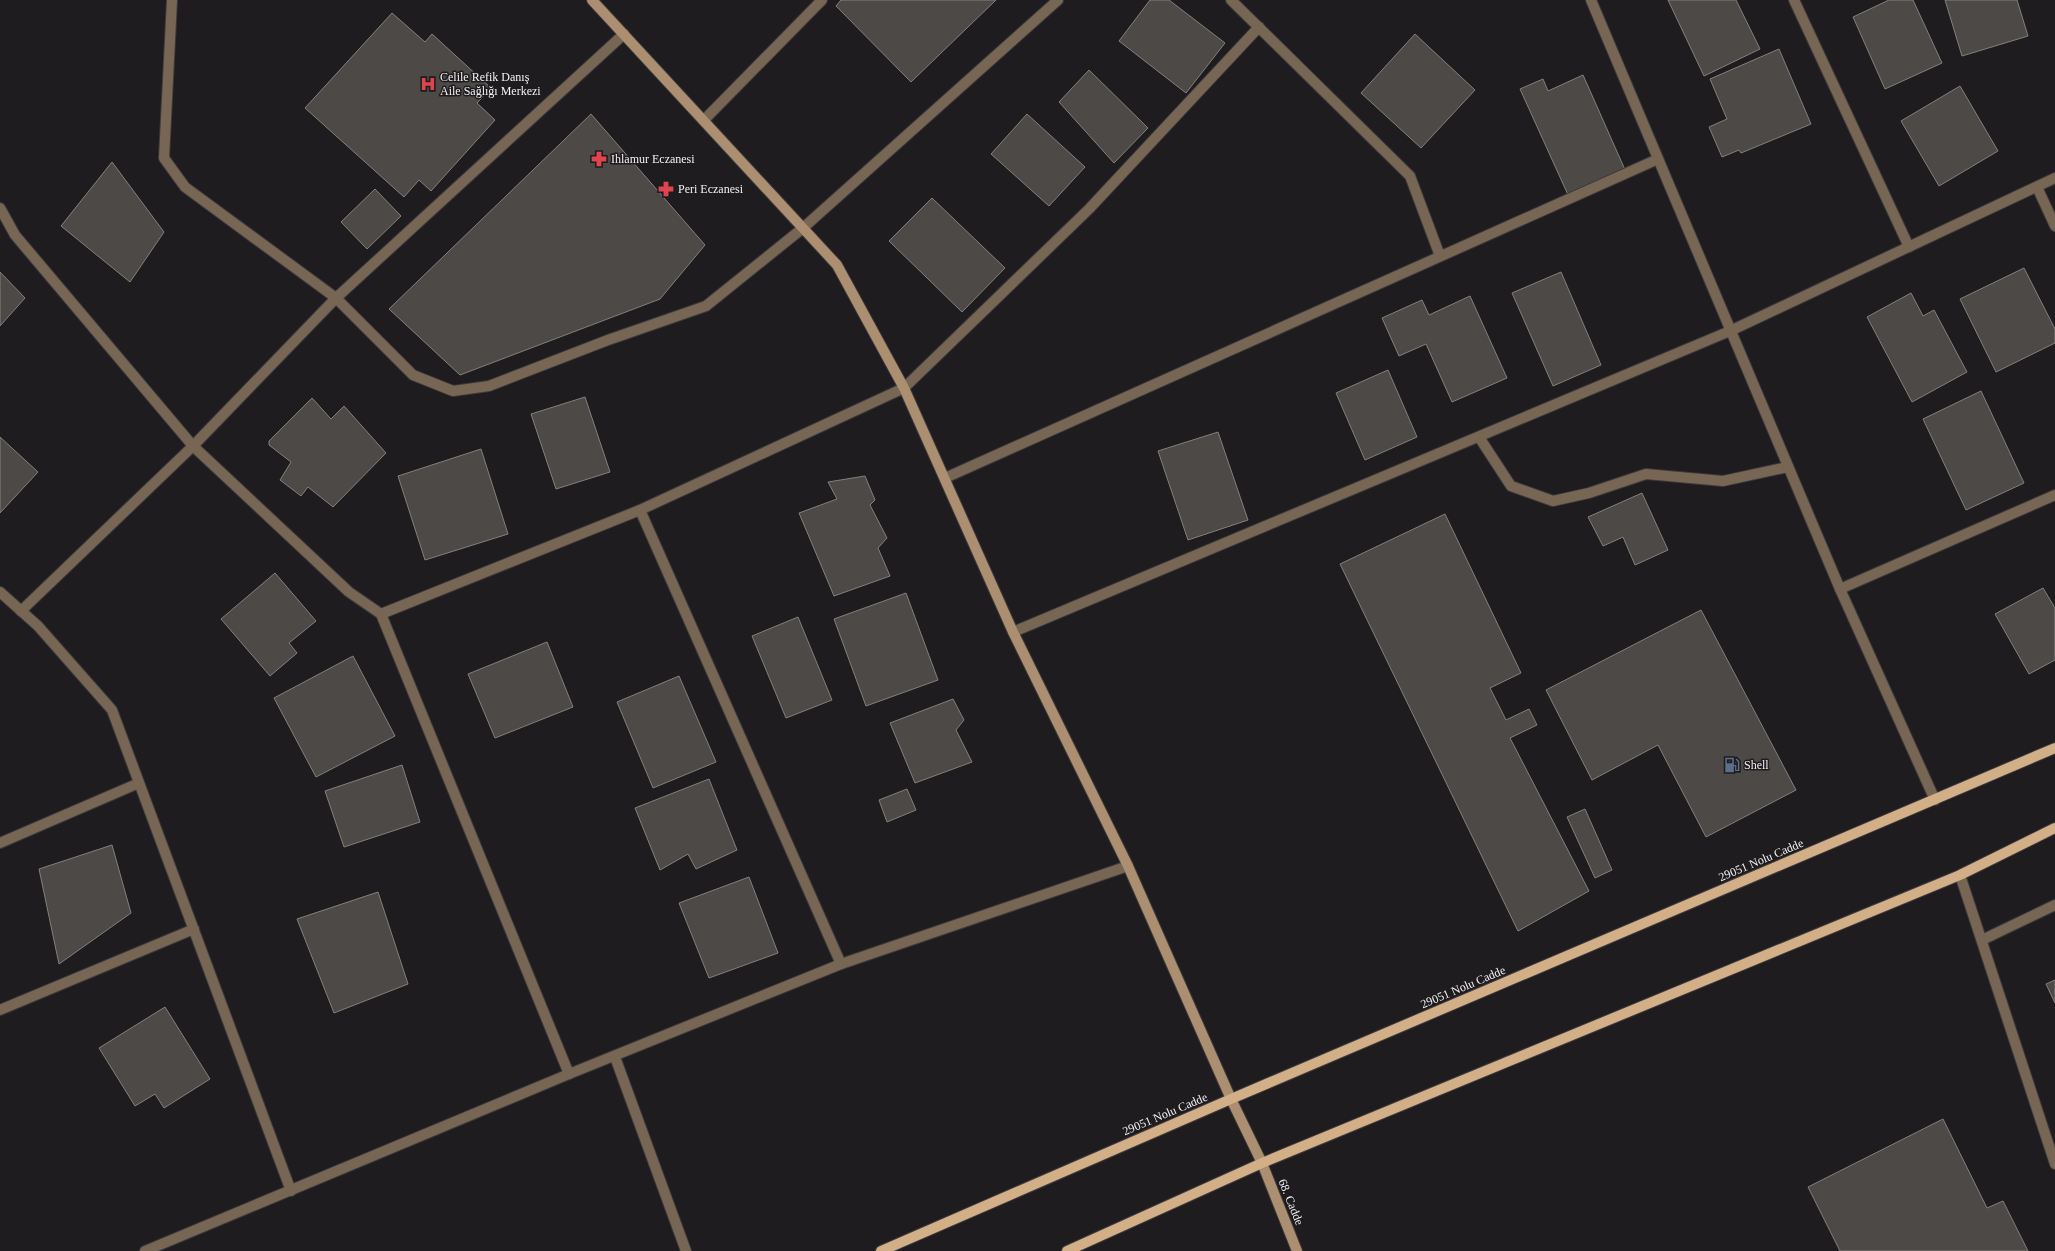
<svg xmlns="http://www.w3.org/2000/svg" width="2055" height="1251" font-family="Georgia,serif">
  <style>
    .building { fill: #4c4946; stroke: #83807c }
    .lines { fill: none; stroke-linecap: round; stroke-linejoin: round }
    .lane-casing { stroke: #3d3a3d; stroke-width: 12 }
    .street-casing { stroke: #3d3a3d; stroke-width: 12 }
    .secondary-casing { stroke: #3d3a3d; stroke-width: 12 }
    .primary-casing { stroke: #3d3a3d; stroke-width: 12 }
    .lane { stroke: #776653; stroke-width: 10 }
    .street { stroke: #776653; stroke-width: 10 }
    .secondary { stroke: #ab8f70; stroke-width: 10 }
    .primary { stroke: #d3af87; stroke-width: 10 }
    .labels { text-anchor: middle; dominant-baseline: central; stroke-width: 3; stroke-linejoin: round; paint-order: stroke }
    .poi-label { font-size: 12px; fill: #f2f0f3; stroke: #1f1c1f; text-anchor: start }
    .street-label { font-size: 12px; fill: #f2f0f3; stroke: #1f1c1f }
  </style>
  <rect width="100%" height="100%" fill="#1f1c1f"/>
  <!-- building -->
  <g class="building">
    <polygon points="841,0 996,0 911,82 836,6"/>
    <polygon points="1150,0 1169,0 1225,43 1186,93 1119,41"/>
    <polygon points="1668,0 1736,0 1760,49 1704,76"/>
    <polygon points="1889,0 1913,0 1942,63 1885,89 1853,17"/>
    <polygon points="1945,0 2017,0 2028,36 1962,56"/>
    <polygon points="392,13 425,42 432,34 491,88 477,103 495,120 431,191 419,180 404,197 305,108"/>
    <polygon points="1415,34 1475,90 1421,148 1361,93"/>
    <polygon points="1779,49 1811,124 1741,153 1739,150 1722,157 1709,127 1727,119 1710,79"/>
    <polygon points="1089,70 1148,128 1114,163 1059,102"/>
    <polygon points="1583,75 1626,172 1569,197 1520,89 1543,79 1548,91"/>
    <polygon points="1960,86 1998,151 1939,186 1901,121"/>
    <polygon points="591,114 705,245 660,299 460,375 389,309"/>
    <polygon points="1027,114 1085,167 1049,206 991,154"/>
    <polygon points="112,162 164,232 130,282 61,226"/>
    <polygon points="375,189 401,216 367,249 341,222"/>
    <polygon points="932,198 1005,268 962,312 889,241"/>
    <polygon points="2024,268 2055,329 2055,343 1996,372 1960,299"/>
    <polygon points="0,272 25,298 0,326"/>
    <polygon points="1561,272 1601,365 1553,386 1512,293"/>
    <polygon points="1911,293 1923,316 1934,310 1967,372 1912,402 1867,317"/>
    <polygon points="1470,296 1507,378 1452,402 1426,344 1399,356 1382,318 1422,300 1429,315"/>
    <polygon points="1388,370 1417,437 1365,460 1336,393"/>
    <polygon points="1981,391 2024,483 1966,510 1923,419"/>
    <polygon points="585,397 610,472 556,489 531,414"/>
    <polygon points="312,398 331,419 344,406 386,453 333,507 308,487 301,496 280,480 291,462 269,445 269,441"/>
    <polygon points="1218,432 1248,520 1188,540 1158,451"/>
    <polygon points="0,437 38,472 0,513"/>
    <polygon points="481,449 508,534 425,560 398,476"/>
    <polygon points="865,476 875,500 870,505 887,538 878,548 890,576 834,596 799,513 837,499 828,482"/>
    <polygon points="1642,493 1668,550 1635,565 1623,537 1603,546 1588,517"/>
    <polygon points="1445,514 1521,673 1490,688 1506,720 1529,709 1537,725 1510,738 1589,891 1518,931 1340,564"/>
    <polygon points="275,573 316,621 289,643 297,653 270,676 221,619"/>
    <polygon points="2043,588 2055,608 2055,660 2029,674 1995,614"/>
    <polygon points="906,593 938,680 866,706 834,619"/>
    <polygon points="1701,610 1796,790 1706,837 1658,745 1592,780 1546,690"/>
    <polygon points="798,617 832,700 786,718 752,636"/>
    <polygon points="547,642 573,707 495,738 468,674"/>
    <polygon points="353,656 395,736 316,777 274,698"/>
    <polygon points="679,676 716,762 653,788 617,702"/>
    <polygon points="953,699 964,720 956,730 972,762 915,783 890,723"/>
    <polygon points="402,765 420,822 344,847 325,791"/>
    <polygon points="709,779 737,850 696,869 688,854 660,870 635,808"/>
    <polygon points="907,789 916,810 887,822 879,800"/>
    <polygon points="1585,809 1612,870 1595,878 1567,817"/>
    <polygon points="112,845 131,913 59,964 39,869"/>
    <polygon points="749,877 778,953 709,978 679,903"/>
    <polygon points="378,892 408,984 334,1013 297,919"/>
    <polygon points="2055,980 2055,1003 2046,984"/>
    <polygon points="165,1007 210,1079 164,1108 155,1094 135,1106 99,1048"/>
    <polygon points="1943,1119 1987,1208 2003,1201 2028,1251 1840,1251 1808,1187"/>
  </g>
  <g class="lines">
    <defs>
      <g id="lane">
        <polyline points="336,298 413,375 453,391 489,386 608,340 706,306 803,228"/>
        <polyline points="904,388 1089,209 1259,27"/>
        <polyline points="1479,437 1511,486 1553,501 1589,493 1646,474 1723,481 1788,467"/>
        <polyline points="1982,940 2055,905"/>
      </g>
      <g id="street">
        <polyline points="172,0 164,158 185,187 336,298"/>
        <polyline points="1231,0 1410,176 1440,256"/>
        <polyline points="1591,0 1840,589 1935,800"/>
        <polyline points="1794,0 1909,247"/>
        <polyline points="704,120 822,0"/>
        <polyline points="2037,187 2055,226"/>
        <polyline points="0,208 15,235 193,446 349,592 381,614 569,1074"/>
        <polyline points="803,228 1058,0"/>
        <polyline points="945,478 1658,159"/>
        <polyline points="640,510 841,964"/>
        <polyline points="1840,589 2055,495"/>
        <polyline points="0,592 38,626 112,710 291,1191"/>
        <polyline points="21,611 193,446 336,298 624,34"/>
        <polyline points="381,614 640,510 904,388"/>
        <polyline points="1013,632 1730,331 2055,178"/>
        <polyline points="0,843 139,783"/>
        <polyline points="1960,875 2055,1164"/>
        <polyline points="0,1010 194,929"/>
        <polyline points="615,1057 686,1251"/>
        <polyline points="145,1251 569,1074 841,964 1128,866"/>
      </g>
      <polyline id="secondary" points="592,0 837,265 904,388 1013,632 1128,866 1231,1099 1262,1163 1297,1251"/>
      <g id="primary">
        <polyline points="881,1251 1231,1099 2055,748"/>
        <polyline points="1067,1251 1262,1163 1960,875 2055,828"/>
      </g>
    </defs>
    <!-- lane casing -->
    <use href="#lane" class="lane-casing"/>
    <!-- street casing -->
    <use href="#street" class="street-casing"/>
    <!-- secondary casing -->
    <use href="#secondary" class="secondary-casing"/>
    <!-- primary casing -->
    <use href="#primary" class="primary-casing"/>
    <!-- lane -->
    <use href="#lane" class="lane"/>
    <!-- street -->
    <use href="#street" class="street"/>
    <!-- secondary -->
    <use href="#secondary" class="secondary"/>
    <!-- primary -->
    <use href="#primary" class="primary"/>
  </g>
  <!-- icons -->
  <defs>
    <symbol id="hospital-bare" viewBox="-9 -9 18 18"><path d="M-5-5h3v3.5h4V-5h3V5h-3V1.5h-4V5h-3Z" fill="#e0444e" stroke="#1f1c1f" stroke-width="2.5" paint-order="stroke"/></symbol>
    <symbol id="pharmacy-bare" viewBox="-9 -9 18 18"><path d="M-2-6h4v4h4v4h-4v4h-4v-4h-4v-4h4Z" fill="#e0444e" stroke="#1f1c1f" stroke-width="2.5" paint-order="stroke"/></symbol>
    <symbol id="fuel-bare" viewBox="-9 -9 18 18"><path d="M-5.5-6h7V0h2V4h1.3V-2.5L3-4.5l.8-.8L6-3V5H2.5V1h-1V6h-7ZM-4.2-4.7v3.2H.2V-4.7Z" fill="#5c6f8a" stroke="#1f1c1f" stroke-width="2.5" paint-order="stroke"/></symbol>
  </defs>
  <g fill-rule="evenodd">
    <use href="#hospital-bare" x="417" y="73" width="22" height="22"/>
    <use href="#pharmacy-bare" x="588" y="148" width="22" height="22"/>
    <use href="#pharmacy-bare" x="655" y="178" width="22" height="22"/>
    <use href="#fuel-bare" x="1721" y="754" width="22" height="22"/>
  </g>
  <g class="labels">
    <!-- poi labels -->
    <g class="poi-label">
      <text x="440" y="77">Celile Refik Danış<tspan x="440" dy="14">Aile Sağlığı Merkezi</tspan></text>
      <text x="611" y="159">Ihlamur Eczanesi</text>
      <text x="678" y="189">Peri Eczanesi</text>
      <text x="1744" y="765">Shell</text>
    </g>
    <!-- street labels -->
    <g class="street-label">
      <text transform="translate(1761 860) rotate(-23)">29051 Nolu Cadde</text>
      <text transform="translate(1463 987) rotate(-23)">29051 Nolu Cadde</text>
      <text transform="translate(1165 1114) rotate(-23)">29051 Nolu Cadde</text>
      <text transform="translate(1291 1202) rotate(68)">68. Cadde</text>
    </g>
  </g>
</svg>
